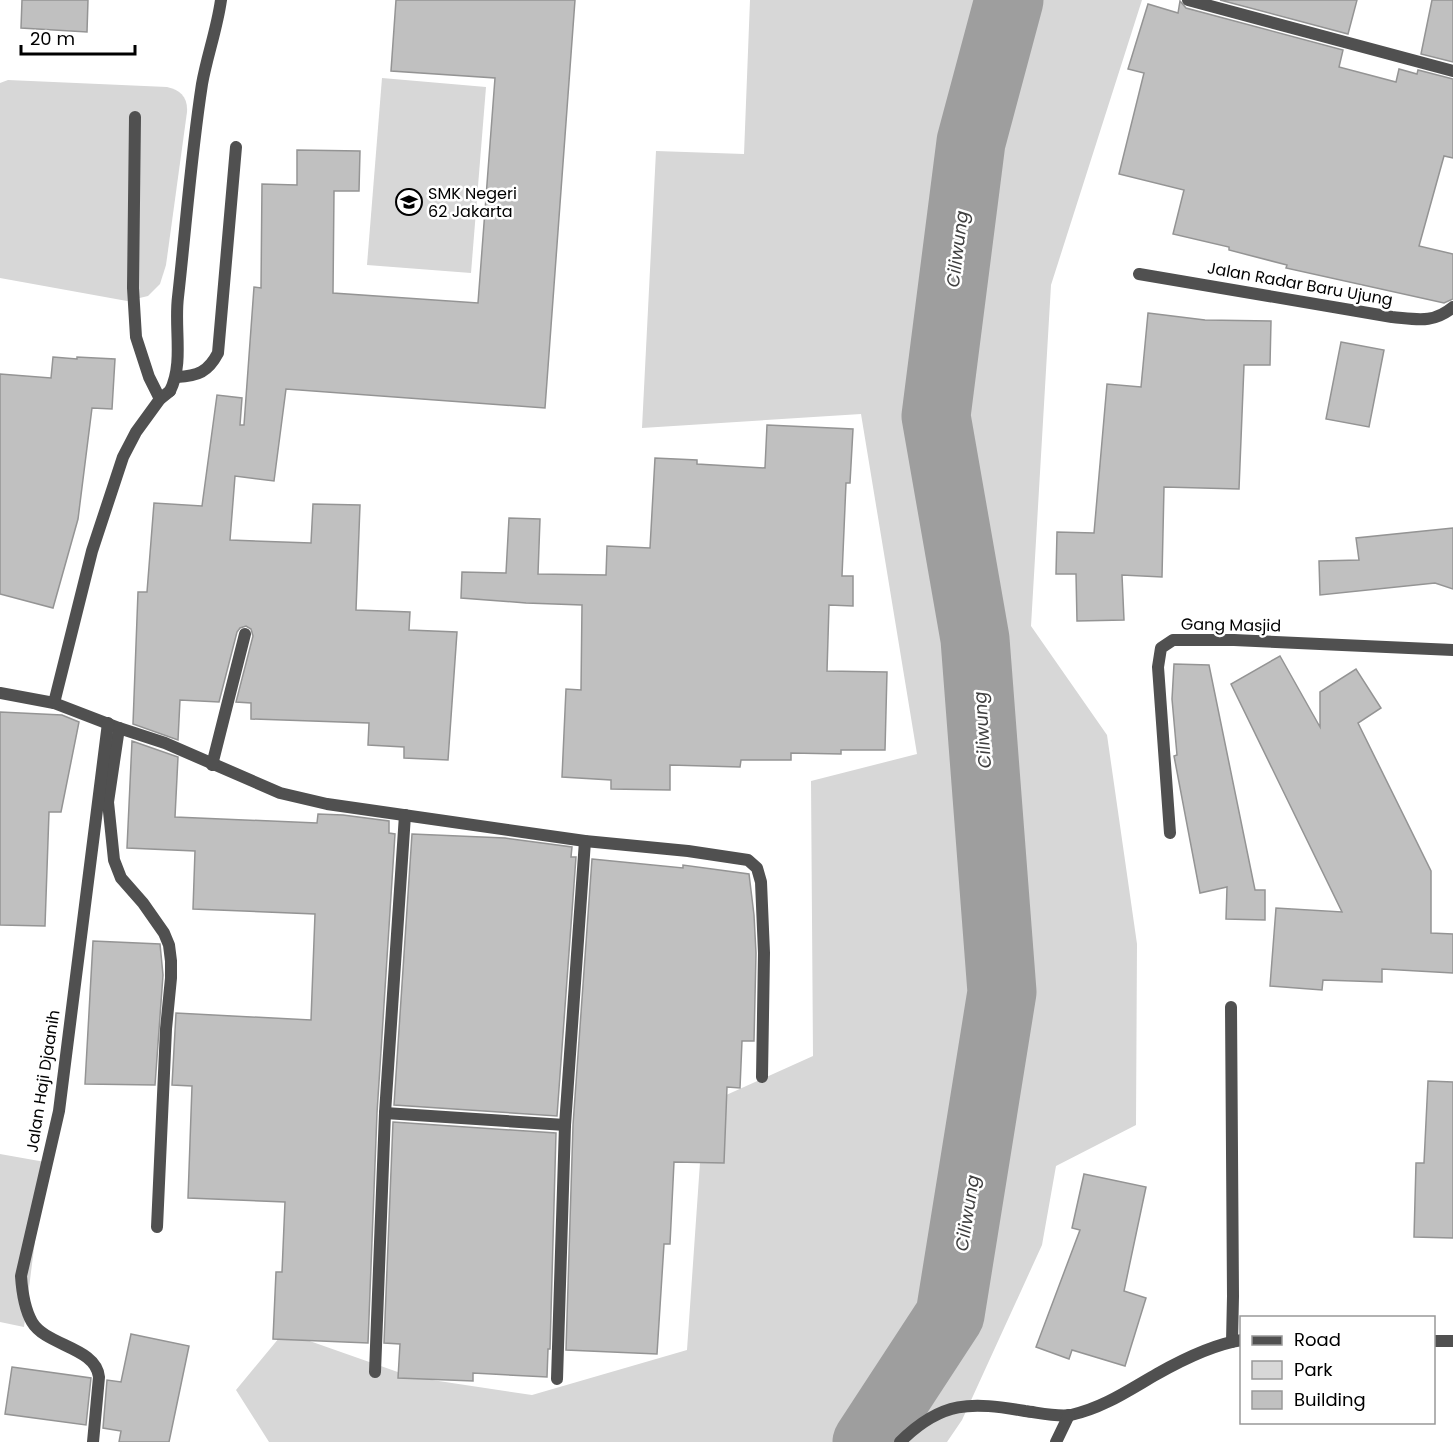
<svg xmlns="http://www.w3.org/2000/svg" width="1453" height="1442" font-family="Poppins,sans-serif">
  <style>
    .green { fill: #d7d7d7 }
    .lines { fill: none; stroke-linecap: round; stroke-linejoin: round }
    .river { stroke: #9e9e9e; stroke-width: 69 }
    .building { fill: #c0c0c0; stroke: #949494; stroke-width: 1.5 }
    .lane { stroke: #505050; stroke-width: 12 }
    .street { stroke: #505050; stroke-width: 12 }
    .labels { text-anchor: middle; dominant-baseline: central; stroke-width: 5; stroke-linejoin: round; paint-order: stroke }
    .poi-label { font-size: 16px; fill: #000; stroke: #fff; text-anchor: start }
    .street-label { font-size: 16px; fill: #000; stroke: #fff }
    .water-label { font-size: 18px; font-style: italic; fill: #3f3f3f; stroke: #fff }
  </style>
  <rect width="100%" height="100%" fill="#fff"/>
  <!-- green -->
  <g class="green">
    <polygon points="750,0 1142,0 1051,285 1031,626 1107,735 1137,944 1136,1125 1056,1166 1042,1245 962,1420 947,1442 269,1442 236,1390 284,1332 412,1377 532,1395 687,1350 704,1105 813,1056 811,781 917,754 861,414 642,428 656,151 744,154"/>
    <polygon points="382,78 486,87 471,273 367,265"/>
    <path d="M8,80L167,87C180,90 188,97 187,112L166,265L160,284L148,296L127,301L0,278V83Z"/>
    <polygon points="0,1154 45,1162 24,1327 0,1322"/>
  </g>
  <g class="lines">
    <!-- river -->
    <polyline class="river" points="867,1442 950,1315 1002,992 975,639 936,416 971,142 1009,0"/>
  </g>
  <!-- building -->
  <g class="building">
    <polygon points="22,0 88,0 87,32 21,28"/>
    <polygon points="396,0 575,0 545,408 286,389 274,481 235,476 230,540 311,543 313,504 360,505 356,610 410,612 409,630 457,632 448,760 404,758 404,747 368,745 369,723 251,719 251,703 236,702 253,636 251,629 246,626 240,628 237,632 219,702 180,700 178,740 133,724 138,592 147,592 154,503 202,506 217,395 242,398 240,425 244,425 254,287 261,288 262,184 297,185 297,150 360,151 359,191 334,191 333,293 478,303 495,78 391,71"/>
    <polygon points="1220,0 1357,0 1348,34"/>
    <polygon points="1432,0 1453,0 1453,62 1421,54"/>
    <polygon points="1180,1 1186,8 1343,50 1339,67 1396,82 1399,69 1417,74 1418,70 1453,79 1453,158 1444,156 1419,246 1453,254 1453,299 1444,303 1286,268 1287,265 1229,250 1229,247 1173,234 1184,190 1119,174 1144,73 1128,69 1148,4 1178,13"/>
    <polygon points="1148,313 1205,320 1271,321 1270,365 1244,365 1239,489 1164,487 1162,577 1122,575 1124,620 1077,621 1076,574 1056,574 1057,532 1094,533 1107,384 1141,387"/>
    <polygon points="1341,342 1384,350 1369,427 1326,419"/>
    <polygon points="53,357 77,359 77,357 115,359 112,409 92,408 78,519 53,608 0,594 0,374 51,378"/>
    <polygon points="767,425 853,429 850,483 846,483 842,576 853,576 853,606 829,605 827,671 887,672 885,750 841,750 841,754 791,753 791,760 741,760 740,767 670,765 670,790 611,789 611,780 562,777 566,689 581,690 582,605 526,603 461,598 462,572 506,573 509,518 540,519 538,574 606,575 607,546 650,548 655,458 697,460 697,464 765,468"/>
    <polygon points="1453,528 1453,589 1435,583 1320,595 1319,561 1359,560 1356,538"/>
    <polygon points="1280,656 1320,727 1320,692 1356,669 1381,708 1358,723 1431,871 1431,933 1453,934 1453,973 1382,969 1382,982 1323,980 1322,990 1270,986 1276,908 1342,912 1231,684"/>
    <polygon points="1174,664 1209,665 1255,890 1265,890 1265,920 1226,919 1227,887 1200,893 1174,756 1177,755 1172,699"/>
    <polygon points="0,712 62,715 79,722 61,812 49,812 45,926 0,925"/>
    <polygon points="132,741 178,757 175,817 317,823 318,814 343,815 389,821 389,833 395,834 377,1113 368,1343 273,1339 276,1272 282,1272 285,1202 188,1198 192,1086 172,1085 176,1013 311,1020 315,914 193,909 195,851 127,848"/>
    <polygon points="412,834 505,838 572,847 571,857 576,857 557,1116 394,1105"/>
    <polygon points="592,859 683,868 683,865 749,874 754,915 756,953 754,1041 742,1041 740,1088 727,1087 724,1163 674,1162 670,1244 664,1244 657,1354 566,1350 573,1125"/>
    <polygon points="93,941 160,944 163,975 155,1085 85,1084"/>
    <polygon points="1428,1081 1453,1082 1453,1238 1414,1237 1416,1163 1424,1163"/>
    <polygon points="393,1122 556,1133 550,1349 548,1349 547,1377 473,1373 473,1381 398,1378 400,1344 384,1343"/>
    <polygon points="1084,1174 1146,1187 1124,1291 1146,1298 1125,1366 1072,1350 1069,1359 1036,1347 1080,1230 1072,1228"/>
    <polygon points="131,1334 189,1346 169,1442 119,1442 121,1431 103,1428 107,1380 121,1382"/>
    <polygon points="12,1367 91,1378 86,1425 5,1414"/>
  </g>
  <g class="lines">
    <!-- lane -->
    <g class="lane">
      <polyline points="135,117 133,288 136,337 149,377 160,399"/>
      <path d="M177,377C198,376 208,372 218,353L236,147"/>
      <path d="M170,391C184,363 174,328 178,297C186,226 191,155 202,84C207,56 217,29 221,0"/>
    </g>
    <!-- street -->
    <g class="street">
      <polyline points="1188,0 1453,71"/>
      <path d="M1139,274L1392,317C1416,319 1433,324 1453,307"/>
      <polyline points="0,693 54,703 119,728 165,743 280,793 327,804 585,841 688,851 748,860 757,868 761,882 764,953 762,1077"/>
      <polyline points="54,703 92,551 123,457 136,432 160,399 170,391"/>
      <polyline points="119,728 108,802 114,860 121,878 143,903 164,933 169,945 171,961 171,978 166,1029 157,1227"/>
      <polyline points="212,765 245,634"/>
      <polyline points="1170,833 1158,667 1161,648 1173,640 1234,640 1453,650"/>
      <polyline points="1231,1007 1233,1296 1232,1342"/>
      <polyline points="385,1113 565,1125"/>
      <polyline points="1434,1341 1453,1341"/>
      <polyline points="375,1372 385,1113 405,815"/>
      <polyline points="557,1379 565,1125 585,841"/>
      <path d="M93,1442L99,1377C96,1347 46,1346 32,1322C24,1308 22,1291 21,1276L59,1111L108,723"/>
      <path d="M900,1442C942,1400 971,1402 1025,1411C1040,1413 1057,1417 1071,1415C1103,1408 1129,1390 1157,1374C1180,1361 1215,1344 1242,1340"/>
      <polyline points="1056,1442 1069,1415"/>
    </g>
  </g>
  <!-- icons -->
  <defs>
    <symbol id="school-ring" viewBox="-11 -11 22 22"><circle r="9.5" fill="#fff" stroke="#000" stroke-width="1.5"/><path d="M0-5L7-2L0 1L-7-2ZM-4 1L0 2.5L4 1V4Q0 6-4 4Z" fill="#000"/></symbol>
  </defs>
  <g fill-rule="evenodd">
    <use href="#school-ring" x="394" y="187" width="30" height="30"/>
  </g>
  <g class="labels">
    <!-- poi labels -->
    <g class="poi-label">
      <text x="428" y="193">SMK Negeri<tspan x="428" dy="18">62 Jakarta</tspan></text>
    </g>
    <!-- street labels -->
    <g class="street-label">
      <text transform="translate(1300 284) rotate(10)">Jalan Radar Baru Ujung</text>
      <text transform="translate(1231 625) rotate(1)">Gang Masjid</text>
      <text transform="translate(43 1081) rotate(-81)">Jalan Haji Djaanih</text>
    </g>
    <!-- water labels -->
    <g class="water-label">
      <text transform="translate(957 249) rotate(-83)">Ciliwung</text>
      <text transform="translate(982 730) rotate(-94)">Ciliwung</text>
      <text transform="translate(967 1213) rotate(-81)">Ciliwung</text>
    </g>
  </g>
  <!-- legend -->
  <rect x="1240" y="1316" width="195" height="108" fill="#ffffff" stroke="#999999" stroke-width="1.5"/>
  <rect x="1252" y="1336" width="30" height="9" fill="#505050" stroke="#999999" stroke-width="1.5"/>
  <text x="1294" y="1346" font-size="18" fill="#000000">Road</text>
  <rect x="1252" y="1361" width="30" height="18" fill="#d7d7d7" stroke="#999999" stroke-width="1.5"/>
  <text x="1294" y="1376" font-size="18" fill="#000000">Park</text>
  <rect x="1252" y="1391" width="30" height="18" fill="#c0c0c0" stroke="#999999" stroke-width="1.5"/>
  <text x="1294" y="1406" font-size="18" fill="#000000">Building</text>
  <!-- scale -->
  <path d="M21 45v9h114v-9" fill="none" stroke="#000000" stroke-width="3"/>
  <text x="30" y="45" font-size="18" fill="#000000" stroke="#ffffff" stroke-width="4.5" paint-order="stroke">20 m</text>
</svg>
